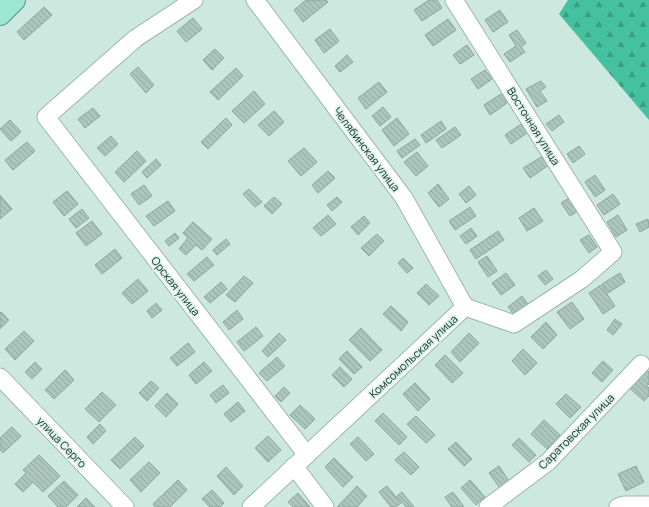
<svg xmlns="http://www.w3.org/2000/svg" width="649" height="507" font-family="Manrope,sans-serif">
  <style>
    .forest { fill: url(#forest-firs) }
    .building { fill: url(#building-back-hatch); stroke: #8da79e }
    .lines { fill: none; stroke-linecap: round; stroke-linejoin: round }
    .minor-casing { stroke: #9db7ae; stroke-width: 19 }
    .major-casing { stroke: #499b84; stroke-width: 24 }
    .minor { stroke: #fff; stroke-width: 17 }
    .major { stroke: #9ee7d3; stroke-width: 22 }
    .labels { text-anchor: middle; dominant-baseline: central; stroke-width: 3.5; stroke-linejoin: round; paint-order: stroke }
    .street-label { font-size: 11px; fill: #212b28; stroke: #daf6ec }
  </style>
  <defs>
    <pattern id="forest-firs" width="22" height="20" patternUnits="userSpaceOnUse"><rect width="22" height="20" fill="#45c1a0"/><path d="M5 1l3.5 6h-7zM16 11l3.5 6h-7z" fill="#399d82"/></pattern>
    <pattern id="building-back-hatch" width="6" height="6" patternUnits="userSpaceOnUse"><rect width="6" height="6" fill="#abc6bd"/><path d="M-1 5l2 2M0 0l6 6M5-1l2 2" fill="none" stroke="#93aaa2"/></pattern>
  </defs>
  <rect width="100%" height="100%" fill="#cde8df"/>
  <!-- forest -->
  <polygon class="forest" points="568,0 649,0 649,120 559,14"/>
  <!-- building -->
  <g class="building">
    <polygon points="306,0 326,0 328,2 303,22 294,10"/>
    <polygon points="429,0 437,0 442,8 422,21 414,10"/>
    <polygon points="44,7 52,15 24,40 17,32"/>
    <polygon points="500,10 508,22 493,32 485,20"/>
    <polygon points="193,18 202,29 186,42 177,31"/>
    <polygon points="448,19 456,30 433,46 425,35"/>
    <polygon points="330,29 339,41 324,53 315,40"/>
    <polygon points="517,30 526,43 521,47 525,52 510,62 504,54 516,46 509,35"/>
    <polygon points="467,45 474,55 460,64 453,55"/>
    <polygon points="215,49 224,58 212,70 203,60"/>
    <polygon points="347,55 353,62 340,72 335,66"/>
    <polygon points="138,67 154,85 146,93 130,74"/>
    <polygon points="236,68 243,76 218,100 210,92"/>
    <polygon points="485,70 492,79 478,89 471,79"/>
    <polygon points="541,81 546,87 540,91 547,101 537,107 526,89"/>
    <polygon points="379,82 387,92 366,109 358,98"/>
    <polygon points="254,91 265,104 244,123 232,111"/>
    <polygon points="501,94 507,103 490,115 484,105"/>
    <polygon points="383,107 391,117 380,126 372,116"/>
    <polygon points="93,108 100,116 85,128 78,119"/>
    <polygon points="274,111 284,122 269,136 258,125"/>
    <polygon points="559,115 564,122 552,131 546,124"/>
    <polygon points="226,118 232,125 208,149 201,142"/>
    <polygon points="397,118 409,134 394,146 382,130"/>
    <polygon points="10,120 21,132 11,141 0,129"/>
    <polygon points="441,121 446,129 426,143 421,135"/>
    <polygon points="521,124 527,133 511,144 505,135"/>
    <polygon points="455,127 461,135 442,148 436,140"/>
    <polygon points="111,136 118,144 105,156 97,148"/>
    <polygon points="415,139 420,145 402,158 397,151"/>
    <polygon points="27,142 35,151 13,170 5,160"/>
    <polygon points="579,146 585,154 573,163 567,154"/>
    <polygon points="304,148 317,162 301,176 288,161"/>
    <polygon points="137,151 146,161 124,182 115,172"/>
    <polygon points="417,152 428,166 416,176 404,162"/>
    <polygon points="543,156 549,165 530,178 523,168"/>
    <polygon points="156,159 161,165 147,178 142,172"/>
    <polygon points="328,171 335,178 318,193 312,185"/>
    <polygon points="595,175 605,190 595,197 585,182"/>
    <polygon points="438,184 449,199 439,207 428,193"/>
    <polygon points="144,185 152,196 139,205 131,194"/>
    <polygon points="469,186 476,195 466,203 459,194"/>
    <polygon points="249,189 262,202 255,207 243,194"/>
    <polygon points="67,191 78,204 64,216 53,202"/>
    <polygon points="613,194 620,204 604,215 597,205"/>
    <polygon points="0,195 12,209 0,219"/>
    <polygon points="274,197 282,204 272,214 264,206"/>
    <polygon points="337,197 342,202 332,211 327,205"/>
    <polygon points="569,198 578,211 570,216 561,203"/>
    <polygon points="168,201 175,211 154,226 146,216"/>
    <polygon points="470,207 476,216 455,230 449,221"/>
    <polygon points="534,208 543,221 527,231 519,218"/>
    <polygon points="82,209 89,218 76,228 69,219"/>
    <polygon points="328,215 336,224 321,236 313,228"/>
    <polygon points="618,215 627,230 616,237 607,222"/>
    <polygon points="364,216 370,223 358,235 351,227"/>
    <polygon points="648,219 649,227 640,232 636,224"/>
    <polygon points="92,221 102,234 86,246 76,233"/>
    <polygon points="193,222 212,239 202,250 196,245 186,255 179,249 188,238 183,233"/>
    <polygon points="471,228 477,236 466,244 460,236"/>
    <polygon points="498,231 504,240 476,259 470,250"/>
    <polygon points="175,233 179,238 169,246 165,241"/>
    <polygon points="377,234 384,241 369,256 361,248"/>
    <polygon points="589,235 597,247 589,253 580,240"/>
    <polygon points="226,239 230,244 217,255 213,250"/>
    <polygon points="115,249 122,258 102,274 95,265"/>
    <polygon points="487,256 497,271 488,277 478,262"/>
    <polygon points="207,257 214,265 194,281 187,274"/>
    <polygon points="403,258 413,268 407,273 398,263"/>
    <polygon points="546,270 553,279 545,285 538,276"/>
    <polygon points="506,273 515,285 501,295 492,283"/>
    <polygon points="620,273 625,282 608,293 602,284"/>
    <polygon points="244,276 253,283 235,302 226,295"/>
    <polygon points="138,279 148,291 132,304 122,293"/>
    <polygon points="221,282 227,289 210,303 204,297"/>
    <polygon points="426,284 439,296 429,305 417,293"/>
    <polygon points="601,285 615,306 603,314 589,293"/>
    <polygon points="522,296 528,304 514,315 508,307"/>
    <polygon points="572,302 584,319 570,329 557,312"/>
    <polygon points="156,303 162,310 152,318 147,311"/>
    <polygon points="391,306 408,322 401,331 383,314"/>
    <polygon points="237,310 243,319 229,330 223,322"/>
    <polygon points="1,312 9,320 0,329 0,313"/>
    <polygon points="615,319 622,324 613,335 607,330"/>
    <polygon points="546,322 557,335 543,349 531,337"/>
    <polygon points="256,327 263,336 244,351 237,342"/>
    <polygon points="361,328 382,350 370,361 349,340"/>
    <polygon points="24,331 34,341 15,360 5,349"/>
    <polygon points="279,333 286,340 268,357 262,351"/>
    <polygon points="469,333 479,343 460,362 451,352"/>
    <polygon points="188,343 195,352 177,366 170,358"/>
    <polygon points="523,349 537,363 525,375 512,361"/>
    <polygon points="347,351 362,367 354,374 339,359"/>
    <polygon points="445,355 463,373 452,383 435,365"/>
    <polygon points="277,357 285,366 267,381 259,373"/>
    <polygon points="603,361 613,370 602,382 592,373"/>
    <polygon points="35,362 42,369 32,379 25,372"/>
    <polygon points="204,362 212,371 196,384 189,375"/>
    <polygon points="340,367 352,379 344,387 332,375"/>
    <polygon points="643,367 649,372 649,384 647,386 649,388 649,396 644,401 626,385"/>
    <polygon points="65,370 74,380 54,399 45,390"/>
    <polygon points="151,381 159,388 147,401 139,393"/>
    <polygon points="415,383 430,399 418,411 403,394"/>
    <polygon points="223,385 229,393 216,403 210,395"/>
    <polygon points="284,387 290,393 281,402 275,396"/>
    <polygon points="102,392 116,405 99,422 85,409"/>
    <polygon points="167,393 178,404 166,417 155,406"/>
    <polygon points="566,394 581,407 570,418 556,404"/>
    <polygon points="238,402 245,411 231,422 224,414"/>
    <polygon points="300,405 315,419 305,429 290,415"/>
    <polygon points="383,413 407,437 399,445 375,421"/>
    <polygon points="416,416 435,435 426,443 407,424"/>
    <polygon points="544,420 560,435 547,449 531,434"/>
    <polygon points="100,424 106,431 93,444 87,437"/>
    <polygon points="12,427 21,436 3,453 0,449 0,438"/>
    <polygon points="268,436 281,450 268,462 255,448"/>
    <polygon points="135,437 144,446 120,469 111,460"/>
    <polygon points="358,437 374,454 366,461 350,444"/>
    <polygon points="519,438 536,455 529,462 512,445"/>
    <polygon points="456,442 472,459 464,466 448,449"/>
    <polygon points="404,452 419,467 411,475 395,460"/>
    <polygon points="39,455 60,476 43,492 33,482 23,492 15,484 26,473 23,470"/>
    <polygon points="334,458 353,477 343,487 325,467"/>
    <polygon points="149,462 160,473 141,492 130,480"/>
    <polygon points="499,466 509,481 500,488 489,473"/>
    <polygon points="636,466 644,482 626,491 618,474"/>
    <polygon points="226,467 243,486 234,495 217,476"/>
    <polygon points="178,480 187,490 170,507 155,507 153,504"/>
    <polygon points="470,480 485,497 476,505 461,488"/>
    <polygon points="64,481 78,495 66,507 58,507 48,496"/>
    <polygon points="357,486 367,496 357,507 337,507"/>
    <polygon points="387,486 401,503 396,507 391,507 379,492"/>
    <polygon points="212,490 224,503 220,507 210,507 202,499"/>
    <polygon points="402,492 414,507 406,507 397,496"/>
    <polygon points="453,492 464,507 452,507 445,497"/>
    <polygon points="298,493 310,507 293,507 288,502"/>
    <polygon points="86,498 95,507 77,507"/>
  </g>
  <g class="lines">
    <defs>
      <g id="minor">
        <polyline points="194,0 136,38 46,117 307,455"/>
        <polyline points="255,0 404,198 465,307"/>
        <polyline points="0,377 125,507"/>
        <polyline points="294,466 325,507"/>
        <polyline points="251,507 465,307 514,324 582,279 613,252 454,0"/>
        <polyline points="488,507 548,462 641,364"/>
        <polyline points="618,507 624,505 649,505"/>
      </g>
      <polyline id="major" points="0,14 14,0"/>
    </defs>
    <!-- minor casing -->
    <use href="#minor" class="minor-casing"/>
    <!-- major casing -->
    <use href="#major" class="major-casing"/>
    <!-- minor -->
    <use href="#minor" class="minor"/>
    <!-- major -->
    <use href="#major" class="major"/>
  </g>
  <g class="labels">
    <!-- street labels -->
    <g class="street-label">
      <text transform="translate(534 126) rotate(58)">Восточная улица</text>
      <text transform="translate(367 149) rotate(53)">Челябинская улица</text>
      <text transform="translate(176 286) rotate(52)">Орская улица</text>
      <text transform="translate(413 356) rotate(-43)">Комсомольская улица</text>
      <text transform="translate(576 431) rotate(-45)">Саратовская улица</text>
      <text transform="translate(62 442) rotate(46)">улица Серго</text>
    </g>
  </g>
</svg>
